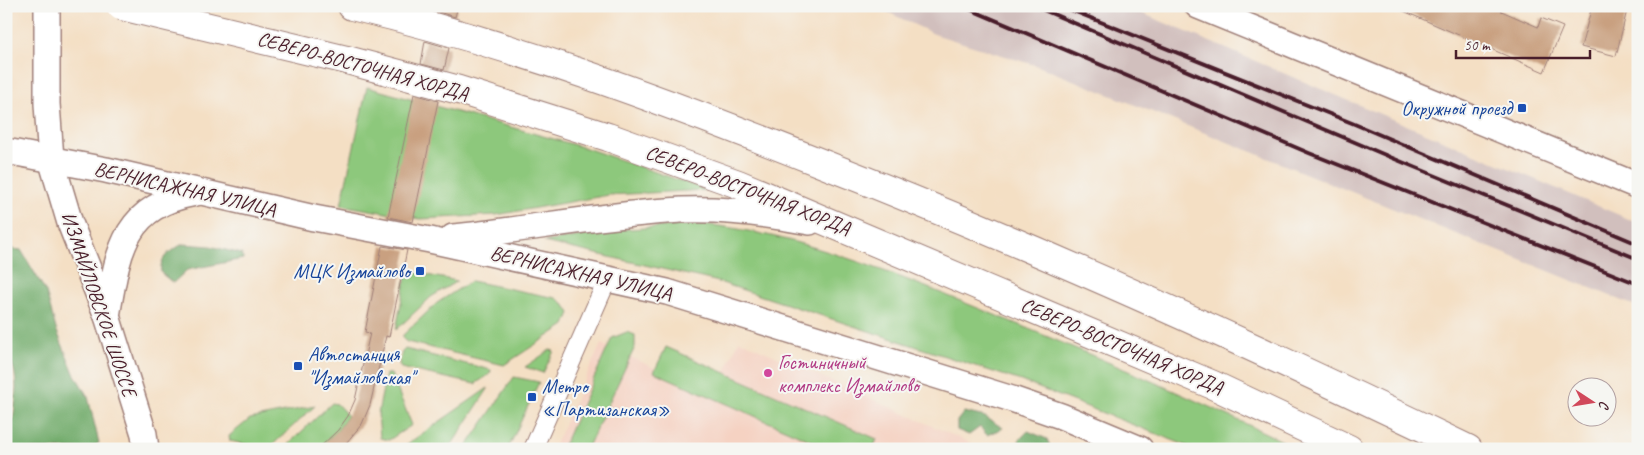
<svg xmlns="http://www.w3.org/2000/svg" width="1644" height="455" font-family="Caveat,sans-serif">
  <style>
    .built { fill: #f5d2c2 }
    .industrial { fill: #d1bfbd }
    .green { fill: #8dc87c; stroke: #6c7454 }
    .forest { fill: #72ac6c; stroke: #5e664c }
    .building { fill: #c9a080 }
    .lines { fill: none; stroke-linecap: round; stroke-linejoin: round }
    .street-casing { stroke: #9f7f78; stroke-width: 20 }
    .secondary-casing { stroke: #9f7f78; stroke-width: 28 }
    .primary-casing { stroke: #9f7f78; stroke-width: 30 }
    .street { stroke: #fff; stroke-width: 18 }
    .secondary { stroke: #fff; stroke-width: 25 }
    .primary { stroke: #fff; stroke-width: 28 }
    .rail { stroke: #4a1f2b; stroke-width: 4 }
    .primary-bridge-casing { stroke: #9f7f78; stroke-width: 30; stroke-linecap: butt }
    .primary-bridge { stroke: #fff; stroke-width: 28 }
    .transit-dot { fill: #1a4fb4; stroke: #f6f6f2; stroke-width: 2 }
    .hotel-dot { fill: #d1479c; stroke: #f6f6f2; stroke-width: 2 }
    .labels { text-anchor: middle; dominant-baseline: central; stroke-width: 4; stroke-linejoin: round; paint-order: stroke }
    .street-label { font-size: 20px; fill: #4a1f2b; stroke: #f6f6f2 }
    .transit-label { font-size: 20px; fill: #164399; stroke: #f6f6f2; text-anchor: end }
    .hotel-label { font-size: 20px; fill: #b23c85; stroke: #f6f6f2; text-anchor: start }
  </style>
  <rect width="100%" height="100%" fill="#f6f6f2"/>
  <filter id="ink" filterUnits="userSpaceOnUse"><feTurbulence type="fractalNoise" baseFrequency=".02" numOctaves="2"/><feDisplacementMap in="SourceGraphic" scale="10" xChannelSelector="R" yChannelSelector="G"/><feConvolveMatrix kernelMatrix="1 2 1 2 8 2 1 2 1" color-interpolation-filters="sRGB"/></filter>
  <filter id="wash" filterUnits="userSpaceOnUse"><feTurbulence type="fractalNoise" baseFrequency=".0096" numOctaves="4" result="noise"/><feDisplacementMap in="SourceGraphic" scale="20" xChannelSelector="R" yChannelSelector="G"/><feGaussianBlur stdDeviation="1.12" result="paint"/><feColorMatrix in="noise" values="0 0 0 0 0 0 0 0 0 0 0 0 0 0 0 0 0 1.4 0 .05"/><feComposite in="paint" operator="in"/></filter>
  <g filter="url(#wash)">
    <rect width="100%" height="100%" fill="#f4dfc4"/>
    <!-- built -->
    <polygon class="built" points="739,340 984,449 553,449 601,344 715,395"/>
    <!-- industrial -->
    <polygon class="industrial" points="875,6 1125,6 1638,223 1638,307 1038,66 934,34"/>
    <!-- green -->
    <g class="green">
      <polygon points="367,87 586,148 707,190 609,195 496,215 420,219 341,205"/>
      <path d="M701,224C792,232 900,276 985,311C1091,354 1196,399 1299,449H1195L1021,381L719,282L544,242L615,230Z"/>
      <polygon points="407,271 457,281 431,297 396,330"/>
      <polygon points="471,281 556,298 564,304 570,313 565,325 504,365 407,342 403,339 403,335 437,303"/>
      <polygon points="627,332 635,335 635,347 587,449 562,449 612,338"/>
      <polygon points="666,347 877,439 873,449 830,449 654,372"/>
      <polygon points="405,349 491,370 490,374 475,384 401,368 399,364 402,352"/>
      <polygon points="550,350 554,351 543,373 525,367"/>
      <polygon points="386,374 391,374 412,425 389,440 380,438 378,413"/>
      <polygon points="514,377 539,382 508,449 465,449"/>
      <polygon points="488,389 449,449 400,449 488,388"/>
      <polygon points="332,403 337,404 348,416 338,430 318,449 283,449"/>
      <polygon points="315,406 268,449 230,441 229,436 250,419"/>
    </g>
    <!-- forest -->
    <g class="forest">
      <path d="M183,244L210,246L242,254L243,259L187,270L173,283L161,273C159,257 170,251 183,244Z"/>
      <path d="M12,249L21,250L46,292L56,329L74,373L88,397L99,443L90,449H6C6,441 9,437 11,430C15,409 22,372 6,354V253Z"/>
      <polygon points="964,412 985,417 1003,428 987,435 980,427 969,435 957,430 957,421"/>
      <polygon points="1028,431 1047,439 1051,449 1021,449 1019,440"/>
    </g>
    <g id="blocks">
      <!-- building -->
      <g class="building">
        <polygon points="433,6 458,6 455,17 432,10"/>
        <polygon points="1392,6 1490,6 1538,27 1541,18 1563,27 1544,72"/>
        <polygon points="1592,6 1628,6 1616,56 1581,47"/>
        <polygon points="425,41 449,48 444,70 421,64"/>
        <polygon points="414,94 438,101 413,222 388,217"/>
        <polygon points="382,246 407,250 389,337 386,336 370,405 362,424 341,449 318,449 338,430 348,416 355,400 370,333 365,332"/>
      </g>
    </g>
  </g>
  <g filter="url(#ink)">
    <use href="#blocks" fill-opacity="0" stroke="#9f7f78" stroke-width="1"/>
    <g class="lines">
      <defs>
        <polyline id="street" points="533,449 608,278"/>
        <g id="secondary">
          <polyline points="47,6 47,104 51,159 70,223 107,316 144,434 146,449"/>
          <polyline points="1198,6 1638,186"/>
          <polyline points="6,151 106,170 314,218 430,240 667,292 1012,399 1061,416 1140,449"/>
          <path d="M453,237C524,230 595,216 667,211C715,207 763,213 810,222"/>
          <path d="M107,316C118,253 122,206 196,193"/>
        </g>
        <g id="primary">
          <path d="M352,6C513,44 668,102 821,163C1041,249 1255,346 1468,449"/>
          <polyline points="347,60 459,90 608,137 738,184 1213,385 1349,449"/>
        </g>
      </defs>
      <!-- street casing -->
      <use href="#street" class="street-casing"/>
      <!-- secondary casing -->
      <use href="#secondary" class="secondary-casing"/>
      <!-- primary casing -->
      <use href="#primary" class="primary-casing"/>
      <!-- street -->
      <use href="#street" class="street"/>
      <!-- secondary -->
      <use href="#secondary" class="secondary"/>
      <!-- primary -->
      <use href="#primary" class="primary"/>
      <!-- rail -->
      <g class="rail">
        <polyline points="962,6 1309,153 1638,284"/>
        <polyline points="1034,6 1390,157 1638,259"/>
        <polyline points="1061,6 1352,123 1638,244"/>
      </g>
      <defs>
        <polyline id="primary-bridge" points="121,6 347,60"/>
      </defs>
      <!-- primary-bridge casing -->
      <use href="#primary-bridge" class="primary-bridge-casing"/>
      <!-- primary-bridge -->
      <use href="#primary-bridge" class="primary-bridge"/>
    </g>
  </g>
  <!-- markers -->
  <g class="transit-dot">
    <rect x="1517" y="103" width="10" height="10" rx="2.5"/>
    <rect x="415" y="266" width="10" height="10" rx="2.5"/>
    <rect x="293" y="361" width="10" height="10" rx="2.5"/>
    <rect x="527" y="392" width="10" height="10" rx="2.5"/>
  </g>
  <circle class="hotel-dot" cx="768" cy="373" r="5"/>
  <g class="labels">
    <!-- street labels -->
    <g class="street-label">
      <text transform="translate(363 66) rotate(15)">СЕВЕРО-ВОСТОЧНАЯ ХОРДА</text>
      <text transform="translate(185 189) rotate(13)">ВЕРНИСАЖНАЯ УЛИЦА</text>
      <text transform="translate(748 190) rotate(21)">СЕВЕРО-ВОСТОЧНАЯ ХОРДА</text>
      <text transform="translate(581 273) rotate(13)">ВЕРНИСАЖНАЯ УЛИЦА</text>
      <text transform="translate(99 304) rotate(71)">ИЗМАЙЛОВСКОЕ ШОССЕ</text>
      <text transform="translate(1122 346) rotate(23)">СЕВЕРО-ВОСТОЧНАЯ ХОРДА</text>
    </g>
    <!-- transit labels -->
    <g class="transit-label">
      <text x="1512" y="108">Окружной проезд</text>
      <text x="410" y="271">МЦК Измайлово</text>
      <text x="308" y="354" text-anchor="start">Автостанция<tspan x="308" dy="23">"Измайловская"</tspan></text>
      <text x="542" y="386" text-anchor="start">Метро<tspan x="542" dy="23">«Партизанская»</tspan></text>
    </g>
    <!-- hotel labels -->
    <g class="hotel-label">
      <text x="778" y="362">Гостиничный<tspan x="778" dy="23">комплекс Измайлово</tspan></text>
    </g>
  </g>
  <!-- margin -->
  <rect width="1644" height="455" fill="none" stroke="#f6f6f2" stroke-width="25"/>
  <!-- north arrow -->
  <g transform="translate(1592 402) rotate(102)"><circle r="24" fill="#f6f6f2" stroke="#b1a0a2"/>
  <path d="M0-4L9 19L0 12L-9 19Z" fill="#d1495b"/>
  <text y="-8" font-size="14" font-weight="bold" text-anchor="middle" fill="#4a1f2b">С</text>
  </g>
  <!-- scale -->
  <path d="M1456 50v8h134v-8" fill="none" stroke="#4a1f2b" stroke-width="2.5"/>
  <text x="1464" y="50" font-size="15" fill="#4a1f2b" stroke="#f6f6f2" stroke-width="4" paint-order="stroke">50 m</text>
</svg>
